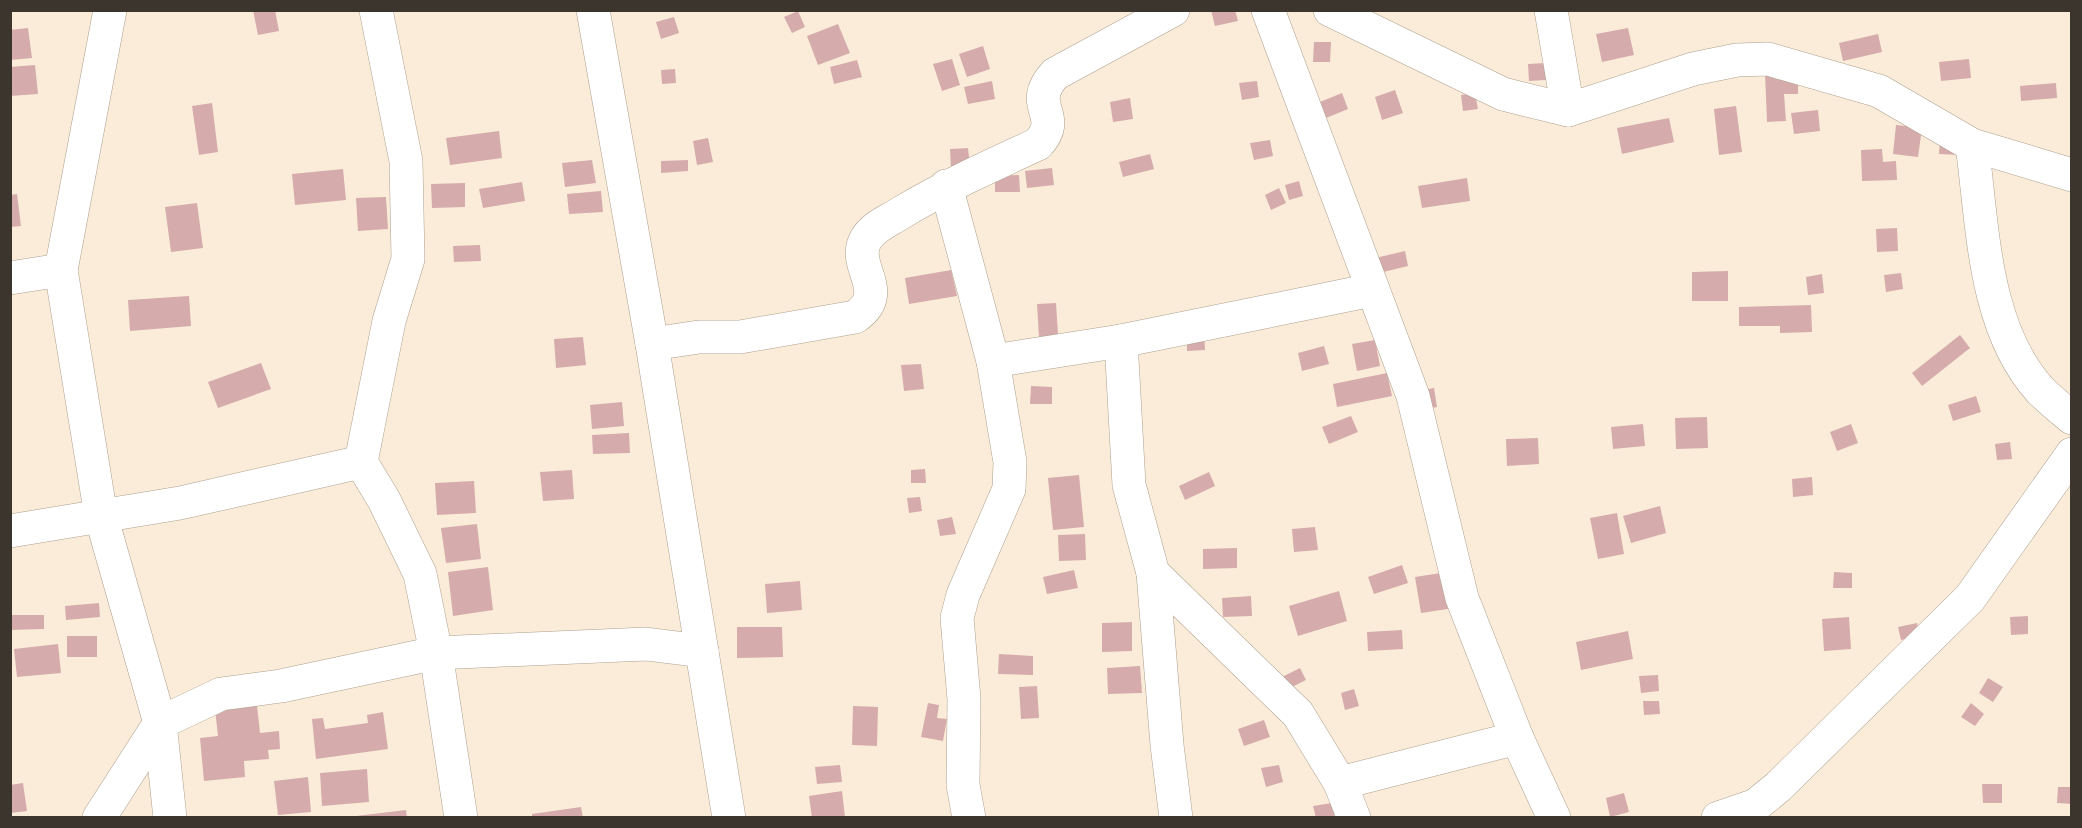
<svg xmlns="http://www.w3.org/2000/svg" width="2082" height="828" font-family="'Sofia Sans Condensed',sans-serif">
  <style>
    .building { fill: #d5acab }
    .lines { fill: none; stroke-linecap: round; stroke-linejoin: round }
    .minor-casing { stroke: #ada08e; stroke-width: 34 }
    .minor { stroke: #fff; stroke-width: 33 }
  </style>
  <rect width="100%" height="100%" fill="#fbecda"/>
  <!-- building -->
  <g class="building">
    <polygon points="253,10 275,10 279,31 258,35"/>
    <polygon points="1211,10 1235,10 1238,21 1215,26"/>
    <polygon points="798,11 805,27 792,33 784,17"/>
    <polygon points="674,17 679,33 661,39 656,22"/>
    <polygon points="838,24 850,53 818,65 807,36"/>
    <polygon points="28,28 32,58 10,60 10,30"/>
    <polygon points="1628,28 1634,55 1602,62 1596,34"/>
    <polygon points="1878,34 1882,52 1843,61 1839,43"/>
    <polygon points="1314,42 1331,42 1330,62 1313,62"/>
    <polygon points="983,46 990,69 967,77 959,54"/>
    <polygon points="952,59 960,85 942,91 933,64"/>
    <polygon points="1969,59 1971,78 1941,81 1939,62"/>
    <polygon points="857,60 862,77 834,84 830,67"/>
    <polygon points="1545,63 1546,80 1529,81 1528,64"/>
    <polygon points="35,65 38,94 10,96 10,67"/>
    <polygon points="675,69 676,83 662,84 661,70"/>
    <polygon points="1798,72 1798,94 1784,94 1786,121 1767,122 1765,73"/>
    <polygon points="992,81 995,99 968,104 964,87"/>
    <polygon points="1257,81 1259,97 1242,100 1239,83"/>
    <polygon points="2056,83 2057,98 2021,101 2020,86"/>
    <polygon points="1395,90 1403,113 1382,120 1375,97"/>
    <polygon points="1342,93 1348,109 1326,118 1320,102"/>
    <polygon points="1475,93 1478,109 1463,111 1461,95"/>
    <polygon points="1130,98 1133,119 1113,122 1110,102"/>
    <polygon points="212,103 218,152 199,155 192,106"/>
    <polygon points="1736,106 1742,152 1719,155 1714,109"/>
    <polygon points="1818,110 1820,131 1794,134 1791,113"/>
    <polygon points="1669,118 1674,142 1622,154 1617,128"/>
    <polygon points="1896,125 1922,128 1918,157 1893,154"/>
    <polygon points="499,131 502,158 450,165 446,138"/>
    <polygon points="708,138 713,162 697,165 693,141"/>
    <polygon points="1940,139 1960,155 1939,154"/>
    <polygon points="1270,140 1273,156 1254,160 1250,143"/>
    <polygon points="968,148 970,167 951,169 950,149"/>
    <polygon points="1882,149 1883,162 1896,161 1897,180 1862,181 1861,150"/>
    <polygon points="1150,154 1154,169 1123,177 1119,162"/>
    <polygon points="592,160 596,183 565,187 562,163"/>
    <polygon points="688,160 688,171 661,173 661,161"/>
    <polygon points="1052,168 1054,185 1027,188 1025,171"/>
    <polygon points="343,169 346,200 295,205 292,174"/>
    <polygon points="1019,175 1020,192 995,192 995,176"/>
    <polygon points="1467,178 1470,201 1422,208 1418,186"/>
    <polygon points="1299,181 1303,196 1289,200 1285,185"/>
    <polygon points="522,182 525,201 483,208 479,189"/>
    <polygon points="465,183 465,207 432,208 431,184"/>
    <polygon points="1279,188 1286,203 1271,210 1265,195"/>
    <polygon points="601,191 603,212 569,214 567,194"/>
    <polygon points="17,194 21,226 10,227 10,195"/>
    <polygon points="386,197 388,229 358,231 356,198"/>
    <polygon points="197,203 203,248 171,252 165,207"/>
    <polygon points="1897,228 1898,251 1877,252 1876,229"/>
    <polygon points="480,245 481,261 454,262 453,246"/>
    <polygon points="1405,251 1408,266 1371,275 1367,260"/>
    <polygon points="951,270 957,296 909,304 905,278"/>
    <polygon points="1728,271 1728,301 1692,301 1692,272"/>
    <polygon points="1901,273 1903,289 1886,292 1884,275"/>
    <polygon points="1822,274 1824,293 1808,295 1806,277"/>
    <polygon points="189,296 191,326 130,331 128,300"/>
    <polygon points="1056,303 1058,335 1039,337 1037,304"/>
    <polygon points="1811,305 1812,332 1780,333 1780,326 1739,326 1739,307"/>
    <polygon points="1204,331 1205,350 1187,351 1187,332"/>
    <polygon points="1960,335 1970,348 1922,386 1912,373"/>
    <polygon points="583,337 586,365 556,368 554,339"/>
    <polygon points="1375,340 1380,366 1357,371 1352,344"/>
    <polygon points="1324,346 1329,364 1302,371 1298,353"/>
    <polygon points="261,363 271,389 218,408 208,382"/>
    <polygon points="921,364 924,389 904,391 901,365"/>
    <polygon points="1387,373 1392,396 1337,407 1333,384"/>
    <polygon points="1031,386 1052,387 1052,404 1030,404"/>
    <polygon points="1434,388 1437,407 1422,410 1418,391"/>
    <polygon points="1976,396 1981,412 1953,421 1948,405"/>
    <polygon points="622,402 624,426 592,429 590,405"/>
    <polygon points="1351,416 1358,432 1329,444 1322,427"/>
    <polygon points="1707,417 1708,448 1676,449 1675,418"/>
    <polygon points="1643,424 1645,446 1613,449 1611,427"/>
    <polygon points="1851,424 1858,443 1837,451 1830,432"/>
    <polygon points="629,433 630,453 593,454 592,435"/>
    <polygon points="1538,438 1539,464 1507,466 1506,439"/>
    <polygon points="2010,442 2012,459 1997,460 1995,444"/>
    <polygon points="925,469 926,483 911,483 911,470"/>
    <polygon points="572,470 574,499 543,501 540,472"/>
    <polygon points="1209,472 1215,486 1185,500 1179,486"/>
    <polygon points="1079,475 1084,527 1053,530 1048,478"/>
    <polygon points="1812,477 1813,495 1793,497 1792,479"/>
    <polygon points="474,481 476,513 437,515 435,483"/>
    <polygon points="920,497 922,511 909,513 907,498"/>
    <polygon points="1660,506 1666,533 1631,543 1623,516"/>
    <polygon points="1617,513 1624,554 1598,559 1590,518"/>
    <polygon points="952,517 956,534 940,536 937,520"/>
    <polygon points="477,524 481,559 446,563 441,528"/>
    <polygon points="1315,527 1318,550 1294,552 1292,529"/>
    <polygon points="1085,534 1086,560 1059,561 1058,535"/>
    <polygon points="1237,548 1237,568 1203,569 1203,549"/>
    <polygon points="1402,565 1408,583 1374,594 1368,577"/>
    <polygon points="488,567 493,610 453,616 448,572"/>
    <polygon points="1074,570 1078,588 1047,594 1043,577"/>
    <polygon points="1834,572 1852,573 1852,588 1833,588"/>
    <polygon points="1441,573 1448,609 1421,613 1415,577"/>
    <polygon points="800,581 802,610 767,613 765,584"/>
    <polygon points="1339,591 1347,621 1298,636 1289,606"/>
    <polygon points="1251,596 1252,616 1223,617 1222,598"/>
    <polygon points="99,603 100,617 66,620 65,606"/>
    <polygon points="10,615 44,615 44,629 10,630"/>
    <polygon points="2028,616 2028,634 2011,635 2010,617"/>
    <polygon points="1849,617 1851,649 1824,651 1822,619"/>
    <polygon points="1132,622 1132,651 1102,652 1102,623"/>
    <polygon points="1917,623 1920,636 1901,640 1898,627"/>
    <polygon points="737,627 782,627 783,657 737,658"/>
    <polygon points="1402,630 1403,649 1368,651 1367,632"/>
    <polygon points="1628,631 1633,659 1581,670 1576,642"/>
    <rect x="67" y="636" width="30" height="21"/>
    <polygon points="58,644 61,673 17,677 14,649"/>
    <polygon points="999,654 1033,656 1033,675 998,674"/>
    <polygon points="1140,666 1142,693 1108,694 1107,668"/>
    <polygon points="1300,668 1306,680 1288,689 1282,677"/>
    <polygon points="1658,675 1659,691 1641,693 1639,676"/>
    <polygon points="1988,678 2003,687 1993,702 1979,693"/>
    <polygon points="1037,686 1039,718 1021,719 1019,687"/>
    <polygon points="1354,689 1359,706 1345,710 1341,693"/>
    <polygon points="1643,701 1659,701 1660,714 1644,715"/>
    <polygon points="928,703 939,705 937,718 947,719 943,741 921,737"/>
    <polygon points="1971,703 1984,714 1975,726 1961,717"/>
    <polygon points="257,705 260,733 279,731 280,749 268,750 269,759 244,761 245,777 204,781 200,738 218,736 215,709"/>
    <polygon points="853,706 878,707 877,746 852,745"/>
    <polygon points="383,712 388,749 316,759 312,719 323,718 325,729 368,723 367,715"/>
    <polygon points="1264,720 1270,737 1244,746 1238,729"/>
    <polygon points="840,765 842,782 817,784 815,767"/>
    <polygon points="1279,765 1283,782 1266,787 1261,768"/>
    <polygon points="367,769 369,802 322,806 320,773"/>
    <polygon points="308,777 311,812 278,815 274,781"/>
    <polygon points="23,783 27,811 10,813 10,785"/>
    <polygon points="1982,784 2002,784 2002,803 1983,803"/>
    <polygon points="2058,787 2072,787 2072,804 2057,803"/>
    <polygon points="842,791 845,817 812,818 809,796"/>
    <polygon points="1624,793 1629,812 1610,817 1606,798"/>
    <polygon points="1332,803 1335,818 1316,818 1313,806"/>
    <polygon points="581,807 583,818 532,818 532,814"/>
    <polygon points="406,810 407,818 356,818 356,816"/>
  </g>
  <g class="lines">
    <defs>
      <g id="minor">
        <polyline points="110,10 61,270 101,516 160,723 170,818"/>
        <polyline points="376,10 406,161 408,259 389,321 361,462 384,500 420,574 436,653 461,818"/>
        <polyline points="593,10 652,344 729,818"/>
        <polyline points="1268,10 1413,396 1462,598 1517,738 1554,818"/>
        <polyline points="1330,10 1503,94 1568,110 1693,69 1737,60 1768,59 1879,91 1972,145 2072,175"/>
        <polyline points="1551,10 1568,110"/>
        <path d="M1972,145C1983,225 1983,327 2040,390C2050,400 2061,409 2072,418"/>
        <polyline points="946,186 993,361 1121,341 1129,485 1153,573 1298,714 1340,783 1354,818"/>
        <polyline points="10,278 61,270"/>
        <polyline points="1121,341 1372,290"/>
        <path d="M652,344L699,337H740L855,317C892,292 850,266 866,239C873,227 888,221 899,214C944,187 990,166 1038,144C1065,114 1025,107 1055,74L1173,10"/>
        <polyline points="10,531 180,503 361,462"/>
        <polyline points="1153,573 1167,745 1176,818"/>
        <polyline points="1340,783 1517,738"/>
        <polyline points="99,818 160,723 221,694 281,686 436,653 646,644 702,651"/>
        <polyline points="969,818 963,785 964,699 957,618 963,595 1009,489 1010,462 993,361"/>
        <polyline points="1718,818 1756,805 1778,787 1970,598 2072,454"/>
      </g>
    </defs>
    <!-- minor casing -->
    <use href="#minor" class="minor-casing"/>
    <!-- minor -->
    <use href="#minor" class="minor"/>
  </g>
  <!-- border -->
  <rect width="2082" height="828" fill="none" stroke="#3b352e" stroke-width="24"/>
</svg>
